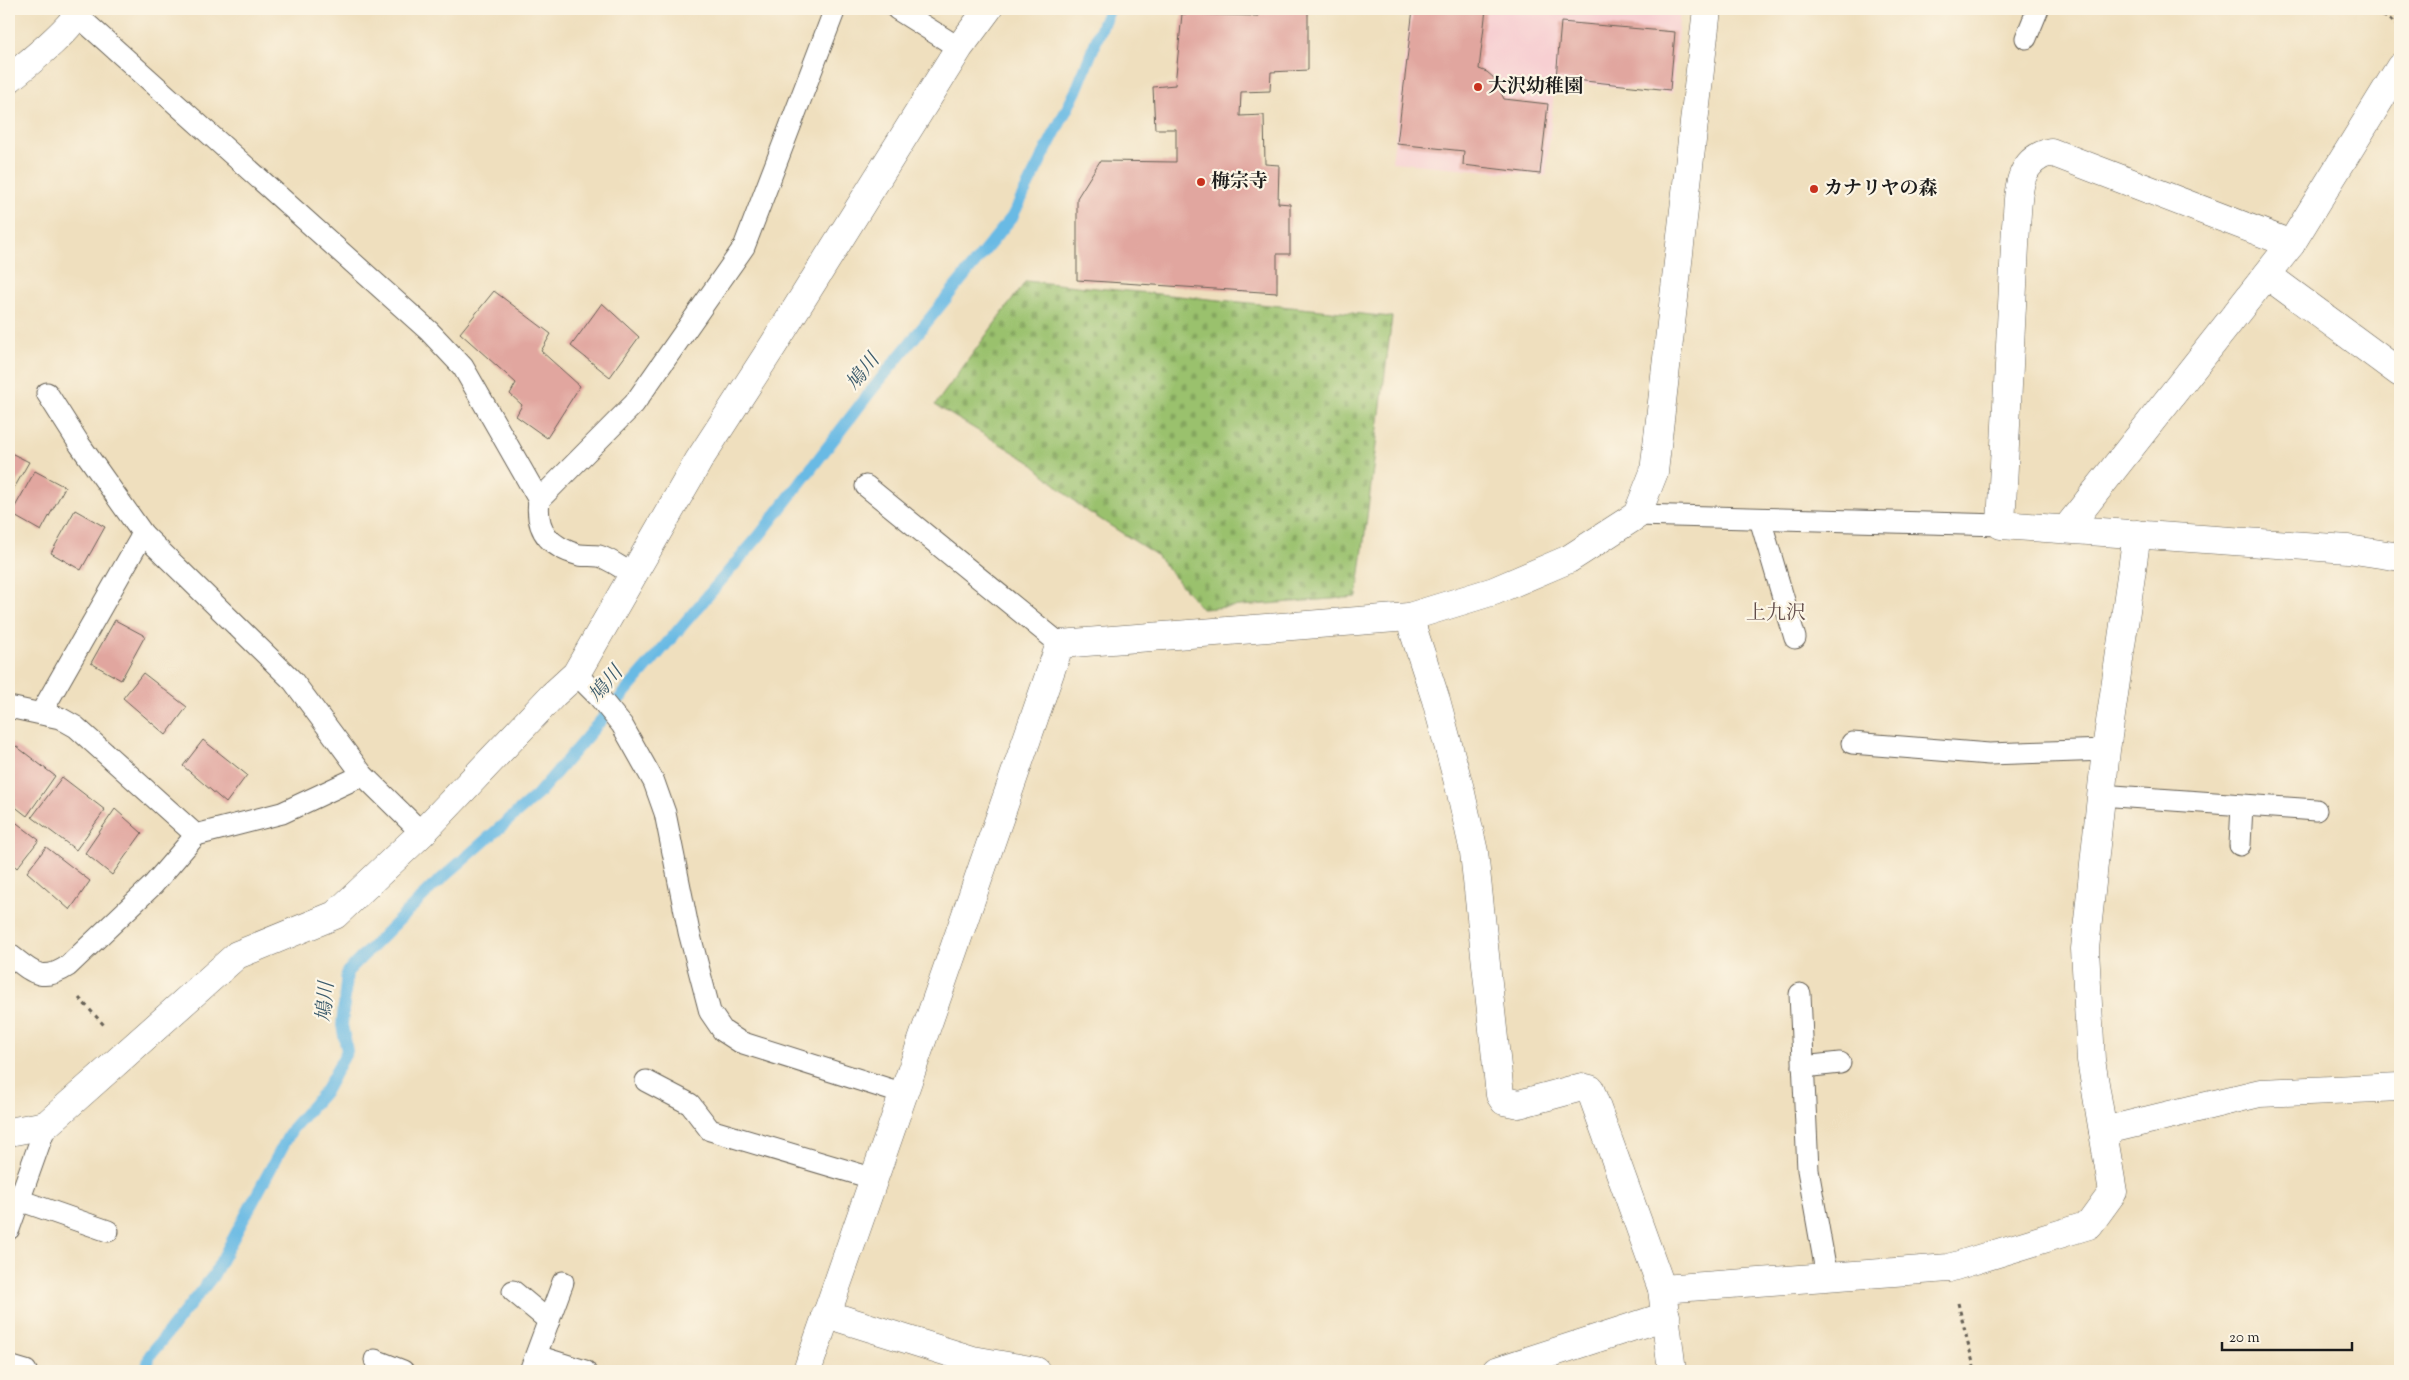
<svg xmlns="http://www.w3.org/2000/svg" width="2409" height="1380" font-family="'Sorts Mill Goudy','Noto Serif JP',serif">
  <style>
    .built { fill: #f7cfd2 }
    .cemetery { fill: url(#cemetery-stones); stroke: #5b6e44 }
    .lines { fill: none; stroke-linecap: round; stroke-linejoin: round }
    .stream { stroke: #69bae4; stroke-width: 12 }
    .building { fill: #e1a69f }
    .lane-casing { stroke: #666055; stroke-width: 23 }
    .street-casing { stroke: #666055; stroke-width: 29 }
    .path { stroke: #666055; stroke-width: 3; stroke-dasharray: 4 4; stroke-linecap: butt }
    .lane { stroke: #fff; stroke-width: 21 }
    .street { stroke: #fff; stroke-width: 28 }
    .poi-dot { fill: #c8321e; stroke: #fcf5e5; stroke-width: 2 }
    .labels { text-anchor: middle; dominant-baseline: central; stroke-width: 4.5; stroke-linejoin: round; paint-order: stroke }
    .poi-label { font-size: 19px; font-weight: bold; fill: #1c1c1c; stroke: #fcf5e5; text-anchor: start }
    .water-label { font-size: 20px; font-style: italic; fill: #3b5b6c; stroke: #fcf5e5 }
    .neighbourhood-label { font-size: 20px; fill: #614c4a; stroke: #fcf5e5 }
  </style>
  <defs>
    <pattern id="cemetery-stones" width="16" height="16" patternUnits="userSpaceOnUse" patternTransform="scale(1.25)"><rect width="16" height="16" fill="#9ac16d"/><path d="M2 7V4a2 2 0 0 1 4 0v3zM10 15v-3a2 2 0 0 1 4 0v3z" fill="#84a55e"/></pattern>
  </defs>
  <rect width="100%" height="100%" fill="#fcf5e5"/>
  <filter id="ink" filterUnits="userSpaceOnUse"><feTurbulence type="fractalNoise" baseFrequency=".02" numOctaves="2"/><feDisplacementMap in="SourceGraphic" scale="10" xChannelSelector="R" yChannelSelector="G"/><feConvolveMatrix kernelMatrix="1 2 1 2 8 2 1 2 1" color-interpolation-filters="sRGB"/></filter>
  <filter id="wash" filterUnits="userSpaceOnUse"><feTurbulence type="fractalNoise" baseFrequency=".0096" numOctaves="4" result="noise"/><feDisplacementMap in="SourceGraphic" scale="20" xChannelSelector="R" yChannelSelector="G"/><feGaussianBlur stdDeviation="1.12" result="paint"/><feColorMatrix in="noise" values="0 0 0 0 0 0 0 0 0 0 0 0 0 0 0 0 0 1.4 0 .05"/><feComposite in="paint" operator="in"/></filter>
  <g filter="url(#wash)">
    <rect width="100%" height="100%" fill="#efdfbe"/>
    <!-- built -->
    <polygon class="built" points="1411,9 1680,9 1672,93 1555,81 1546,176 1392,162"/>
    <!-- cemetery -->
    <polygon class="cemetery" points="1026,281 1392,317 1357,597 1202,609 1155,554 1081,507 1030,462 935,405"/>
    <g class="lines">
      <!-- stream -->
      <polyline class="stream" points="146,1371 150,1355 213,1276 292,1129 326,1090 347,1051 342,1025 347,972 431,888 537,795 759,536 867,396 1012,217 1076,91 1109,9"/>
    </g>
    <g id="blocks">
      <!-- building -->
      <g class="building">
        <polygon points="1259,9 1308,9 1308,70 1271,72 1270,91 1241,92 1240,116 1264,115 1265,164 1279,165 1278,203 1290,204 1290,254 1277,254 1277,293 1077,280 1077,198 1100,161 1176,162 1176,129 1155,129 1153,87 1175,85 1182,14 1258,16"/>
        <polygon points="1413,9 1486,9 1479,69 1487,72 1494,78 1504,99 1548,104 1540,174 1463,165 1464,151 1397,144"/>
        <polygon points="1561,22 1675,32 1670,90 1556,78"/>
        <polygon points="494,291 551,334 541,351 580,386 547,438 516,416 522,405 510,394 516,383 460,333"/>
        <polygon points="602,303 639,337 610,377 571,346"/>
        <polygon points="9,452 29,462 9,497"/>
        <polygon points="35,471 65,487 41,531 11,514"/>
        <polygon points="75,510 105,527 81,570 51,553"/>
        <polygon points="115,620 145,636 121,680 91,663"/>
        <polygon points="143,673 187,707 166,735 123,698"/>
        <polygon points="203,740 247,775 226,803 183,766"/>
        <polygon points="12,743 55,776 27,816 9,802 9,748"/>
        <polygon points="62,777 105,810 76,850 32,817"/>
        <polygon points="115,809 142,833 112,875 85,853"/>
        <polygon points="9,817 39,840 17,868 9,861"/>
        <polygon points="46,847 90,881 70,910 27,872"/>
      </g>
    </g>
  </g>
  <g filter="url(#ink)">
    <use href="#blocks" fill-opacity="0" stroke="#666055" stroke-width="1"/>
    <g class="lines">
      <defs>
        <g id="lane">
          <polyline points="897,9 959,48"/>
          <polyline points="77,15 429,331 463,367 539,500"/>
          <polyline points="2026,38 2038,9"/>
          <polyline points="47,393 80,445 143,534 293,681 363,775 422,833"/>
          <polyline points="866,486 1060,644"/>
          <polyline points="1637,515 2001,525"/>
          <polyline points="1760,519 1795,638"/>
          <path d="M633,574C622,569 610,559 599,556C592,555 586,556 579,555C550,547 535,531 539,500L634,404L744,247L835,9"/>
          <polyline points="576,674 599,697 622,725 654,782 665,813 689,932 710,1012 723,1031 740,1042 904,1094"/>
          <polyline points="9,707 60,718 76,727 196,835 282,813 363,775"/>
          <polyline points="41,713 143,534"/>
          <polyline points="1852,743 1989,754 2106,750"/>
          <polyline points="2100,795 2316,810"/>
          <polyline points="2240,845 2242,806"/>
          <path d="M9,954C31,971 41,984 68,966L153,885L196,835"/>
          <polyline points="1800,994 1808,1170 1827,1277"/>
          <polyline points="1803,1067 1840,1063"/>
          <polyline points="646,1081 690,1104 710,1130 875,1179"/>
          <polyline points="19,1200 108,1231"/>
          <polyline points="9,1229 46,1125"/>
          <polyline points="513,1291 549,1321"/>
          <polyline points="537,1356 585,1371"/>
          <polyline points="375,1360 403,1371"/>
          <polyline points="9,1366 26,1371"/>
          <polyline points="530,1371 563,1282"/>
        </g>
        <g id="street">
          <path d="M9,79C26,65 73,28 80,9"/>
          <path d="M2291,244L2051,152C2015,160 2019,196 2016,226L2001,525L2348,549L2400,557"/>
          <polyline points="2267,275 2400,373"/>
          <polyline points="2067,528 2291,244 2400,67"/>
          <polyline points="1409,617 1436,700 1461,793 1474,852 1500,1095 1504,1101 1519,1104 1582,1087 1590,1089 1662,1289 1672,1371"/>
          <polyline points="2103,1131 2260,1093 2400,1087"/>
          <polyline points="9,1132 46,1125 237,955 335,915 422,833 553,695 576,674 699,460 774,344 959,48 988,9"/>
          <polyline points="1662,1289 1949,1268 2089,1225 2113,1192 2091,1060 2085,949 2106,750 2137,534"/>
          <polyline points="826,1314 973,1360 1036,1371"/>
          <polyline points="807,1371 1060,644 1409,617 1494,591 1569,559 1637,515 1654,472 1707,9"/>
          <polyline points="1496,1371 1666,1316"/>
        </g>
      </defs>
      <!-- lane casing -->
      <use href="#lane" class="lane-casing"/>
      <!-- street casing -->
      <use href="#street" class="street-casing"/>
      <!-- path -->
      <g class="path">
        <polyline points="2368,9 2390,19 2400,29"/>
        <polyline points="79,998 104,1025"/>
        <polyline points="1958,1303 1975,1371"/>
      </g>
      <!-- lane -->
      <use href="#lane" class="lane"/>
      <!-- street -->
      <use href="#street" class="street"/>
    </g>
  </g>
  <!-- markers -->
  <g class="poi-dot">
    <circle cx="1478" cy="87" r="5"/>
    <circle cx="1201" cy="182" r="5"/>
    <circle cx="1814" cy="189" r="5"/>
  </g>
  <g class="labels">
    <!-- poi labels -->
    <g class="poi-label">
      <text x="1488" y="87">大沢幼稚園</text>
      <text x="1211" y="182">梅宗寺</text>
      <text x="1824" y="189">カナリヤの森</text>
    </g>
    <!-- water labels -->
    <g class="water-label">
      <text transform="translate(864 373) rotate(-52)">鳩川</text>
      <text transform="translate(607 685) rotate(-50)">鳩川</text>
      <text transform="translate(327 1002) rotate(-86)">鳩川</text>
    </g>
    <!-- neighbourhood labels -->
    <g class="neighbourhood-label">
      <text x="1776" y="614">上九沢</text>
    </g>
  </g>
  <!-- margin -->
  <rect width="2409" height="1380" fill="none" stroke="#fcf5e5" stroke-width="30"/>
  <!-- scale -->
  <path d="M2222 1342v8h130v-8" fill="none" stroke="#1c1c1c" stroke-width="2.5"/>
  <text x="2229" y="1342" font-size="15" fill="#1c1c1c" stroke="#fcf5e5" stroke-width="4" paint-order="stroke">20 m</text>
</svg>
